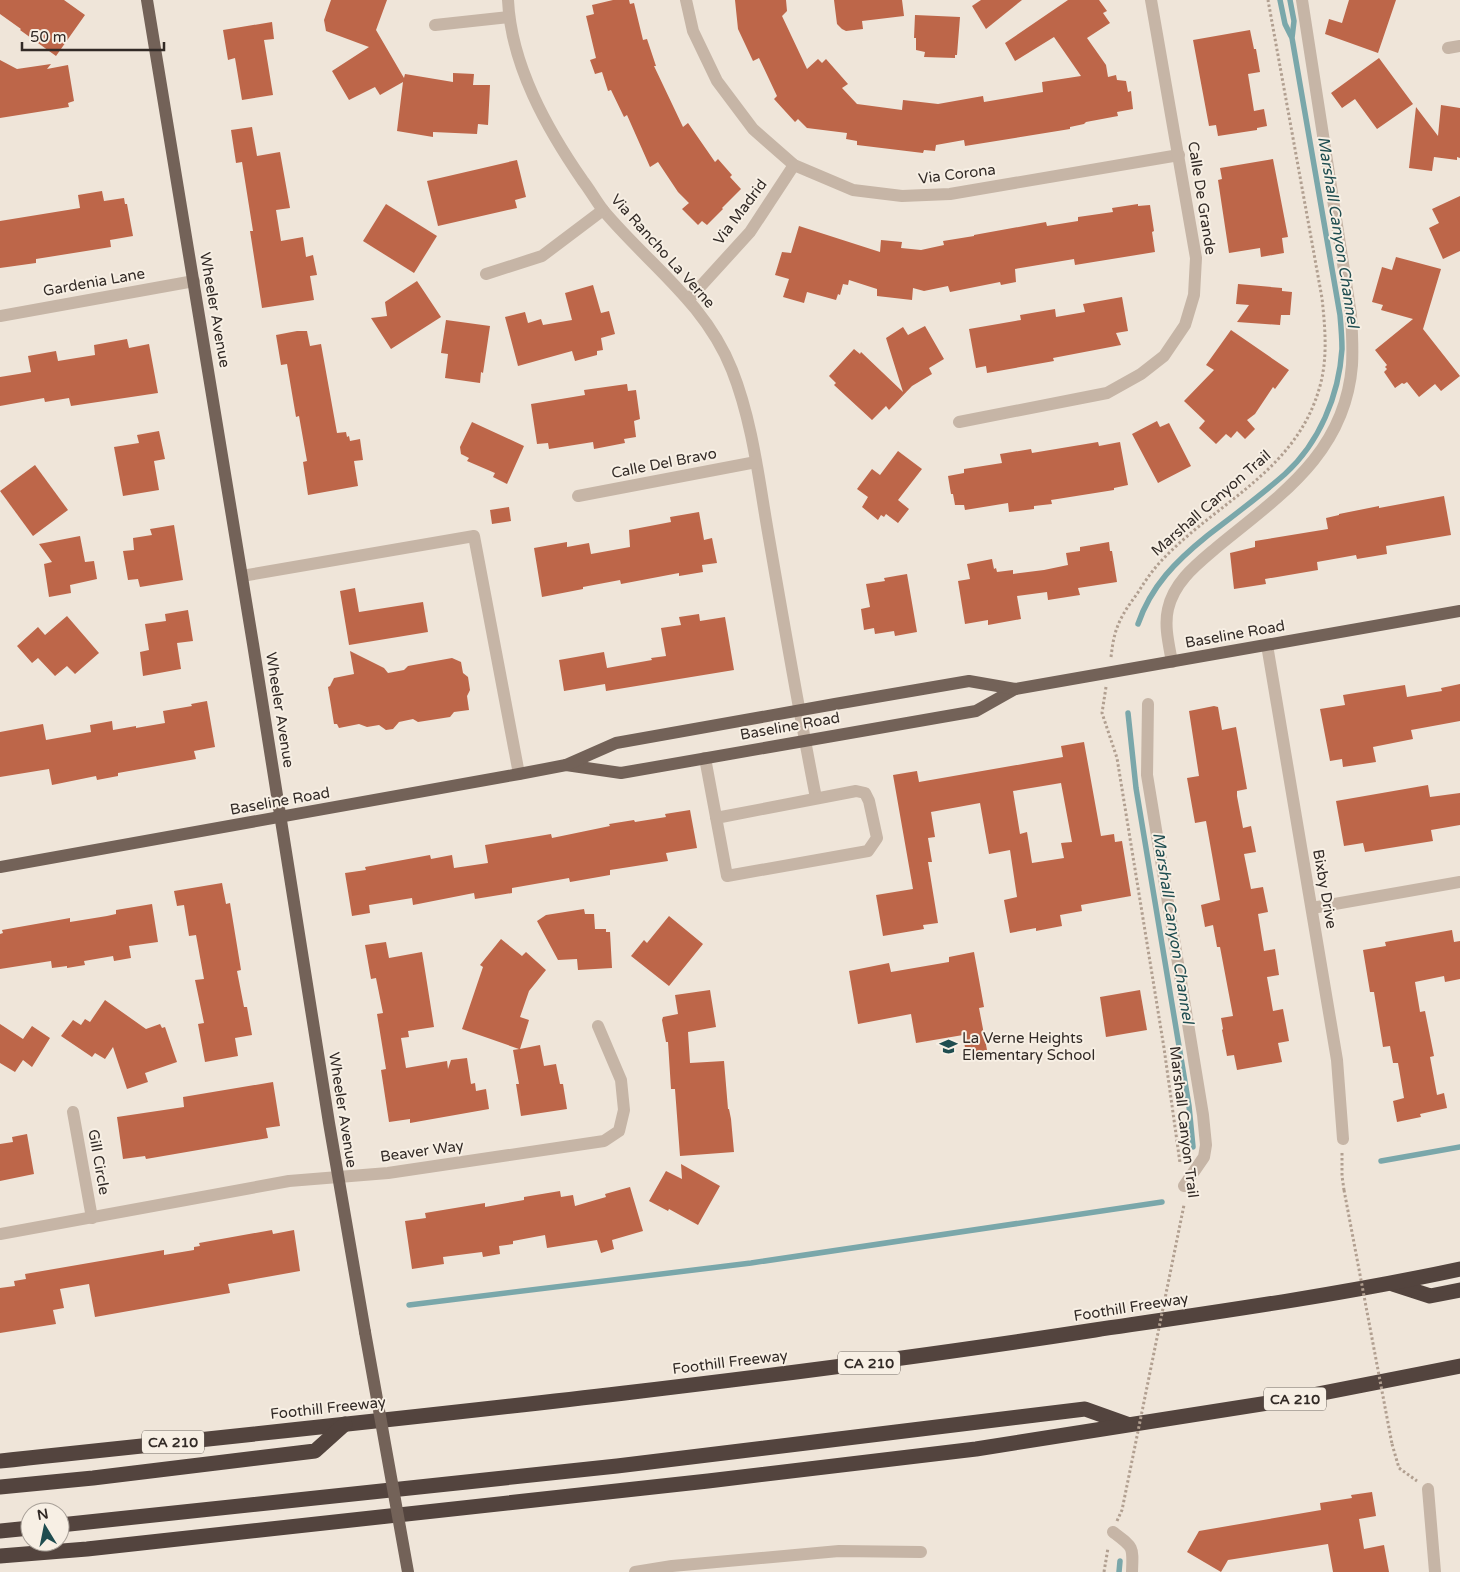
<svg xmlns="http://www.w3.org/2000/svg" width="1460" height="1572" font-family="'Varela Round',sans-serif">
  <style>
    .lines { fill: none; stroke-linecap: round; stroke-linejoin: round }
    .stream { stroke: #7aa7aa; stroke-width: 5.5 }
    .building { fill: #bd6649; fill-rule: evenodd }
    .path { stroke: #b19f90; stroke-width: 3; stroke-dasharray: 2.5 2.5; stroke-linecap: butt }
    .minor { stroke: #c6b5a6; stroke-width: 12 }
    .major { stroke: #736258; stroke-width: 12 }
    .highway { stroke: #53443e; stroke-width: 15 }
    .path-bridge { stroke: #b19f90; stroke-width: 3; stroke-dasharray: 2.5 2.5; stroke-linecap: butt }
    .major-bridge { stroke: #736258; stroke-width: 12 }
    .labels { text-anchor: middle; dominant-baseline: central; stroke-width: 4; stroke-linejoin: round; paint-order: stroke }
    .shield { fill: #f7efe4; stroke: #6d655f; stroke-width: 1 }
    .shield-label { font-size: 14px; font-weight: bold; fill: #322a26 }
    .street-label { font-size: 15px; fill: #322a26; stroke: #f7efe4 }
    .poi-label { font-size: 15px; fill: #322a26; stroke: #f7efe4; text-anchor: start }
    .water-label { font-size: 16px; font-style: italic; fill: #1f4d50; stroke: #f7efe4 }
  </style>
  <rect width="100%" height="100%" fill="#efe5d9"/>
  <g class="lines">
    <!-- stream -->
    <g class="stream">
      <polyline points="1280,0 1285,24 1291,36"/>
      <path d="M1138,624C1151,586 1176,561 1207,536C1233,516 1260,496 1285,474C1319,443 1339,396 1342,349C1342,338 1341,326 1340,315L1292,38L1294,21L1290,0"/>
      <polyline points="1128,713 1136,788 1189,1106 1193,1147"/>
      <polyline points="1381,1161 1460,1147"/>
      <polyline points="409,1305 751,1263 1162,1202"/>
      <polyline points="1119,1572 1120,1561"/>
    </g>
  </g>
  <!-- building -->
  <g class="building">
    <polygon points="0,0 64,0 85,15 56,56 20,30 21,29 0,14"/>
    <polygon points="331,0 387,0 376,30 404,78 405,74 453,82 453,73 474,74 473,85 490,85 488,125 478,124 477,134 433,132 433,137 397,131 403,82 380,95 375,87 349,100 332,71 369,47 326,31 324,20"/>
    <polygon points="613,0 629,0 630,4 634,3 643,40 647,39 656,66 654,66 683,127 688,123 715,162 718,159 732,175 730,177 741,189 722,208 723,209 707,225 702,221 698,225 682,209 689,203 678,192 658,162 650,167 627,115 624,117 611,90 608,91 602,72 595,74 590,60 596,58 586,16 594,14 592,5"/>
    <polygon points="735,0 786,0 787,11 782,16 807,69 818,59 822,63 826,59 848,84 842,88 857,104 902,110 903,100 938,104 983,96 984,102 1043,92 1042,82 1081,76 1054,37 1015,61 1005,43 1068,0 1099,0 1107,11 1103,13 1110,23 1087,38 1106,65 1108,77 1116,75 1117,80 1126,81 1128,92 1131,91 1133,109 1117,112 1118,116 1086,122 1084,124 1070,127 1070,129 965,146 964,140 936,145 935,151 924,150 923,153 857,145 857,141 846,139 847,133 807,128 798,119 795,122 774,99 777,96 759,58 753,61 738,29"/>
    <polygon points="834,0 902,0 904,16 862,21 863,29 846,31 842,29 837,24"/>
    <polygon points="981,0 1022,0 986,29 972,6"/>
    <polygon points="1349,0 1396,0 1378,53 1325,34 1329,19 1342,23"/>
    <polygon points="915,15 960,17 957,55 955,55 955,58 924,57 925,52 916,50 916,38 914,38"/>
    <polygon points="272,22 274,39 264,40 273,95 242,100 235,58 228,60 223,30"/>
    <polygon points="1250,30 1254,49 1256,49 1260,72 1248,74 1254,111 1264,109 1267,126 1257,128 1257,130 1218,136 1216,125 1209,126 1193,40"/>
    <polygon points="1379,58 1413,104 1377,129 1355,99 1342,108 1331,93"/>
    <polygon points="0,60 17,69 51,64 47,69 68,65 74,101 68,103 69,107 0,118"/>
    <polygon points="1441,105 1460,108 1460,158 1457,157 1457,160 1434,157 1432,171 1409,168 1416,107 1438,136"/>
    <polygon points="252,127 257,156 280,152 290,208 276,210 281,241 303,237 306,257 313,255 317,275 310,276 314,300 262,308 250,231 253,231 242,162 236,163 231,130"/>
    <polygon points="1273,159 1288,237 1282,238 1284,253 1261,257 1260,248 1229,253 1218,180 1222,179 1220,168"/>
    <polygon points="517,160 526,197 515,200 517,208 438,226 427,181"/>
    <polygon points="102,191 104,201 124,198 125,204 127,204 133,236 110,240 111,247 36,259 36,263 0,268 0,221 80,208 78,195"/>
    <polygon points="1460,196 1460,251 1443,259 1429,228 1439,223 1432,209"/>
    <polygon points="386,204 437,236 414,273 363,241"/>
    <polygon points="1138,204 1138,206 1150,205 1154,231 1152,232 1155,252 1075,265 1074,259 1015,269 1016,282 1001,285 1000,282 950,292 948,286 924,291 913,288 912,300 877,296 877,289 849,280 848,285 843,284 840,295 838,294 836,300 807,292 804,303 783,297 789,279 775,275 782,252 791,253 799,226 880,252 881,240 902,242 901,248 921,250 944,245 943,241 974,236 974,235 1046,222 1047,226 1078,221 1078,217 1113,212 1112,208"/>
    <polygon points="1396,257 1441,269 1423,329 1460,376 1441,391 1435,384 1419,397 1407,382 1404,384 1402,383 1395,388 1384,372 1387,369 1385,367 1387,365 1375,350 1413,319 1381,310 1383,305 1372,302 1382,267 1392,270"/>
    <polygon points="417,281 441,317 391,349 371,318 387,316 385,302"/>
    <polygon points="1238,284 1282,288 1282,291 1292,292 1290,315 1281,315 1280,325 1237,322 1249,305 1236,304"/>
    <polygon points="593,285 601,313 609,311 615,334 601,338 603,350 597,351 597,355 575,361 572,351 518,366 505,317 525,312 528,323 541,319 543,325 572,320 565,293"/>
    <polygon points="1122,297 1128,331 1116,333 1121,345 1053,358 1054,361 987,373 986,366 976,368 969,329 1021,320 1020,315 1055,309 1056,317 1085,312 1083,304"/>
    <polygon points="446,320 490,326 483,373 481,372 480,383 445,378 448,354 441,353"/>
    <polygon points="925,326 944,359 929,368 932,374 912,386 889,410 886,406 872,420 834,385 836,383 829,376 854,349 860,354 861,352 903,392 886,338 903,327 908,335"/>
    <polygon points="1231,330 1289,370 1275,389 1273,387 1255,414 1247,420 1255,429 1245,439 1237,431 1231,438 1226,434 1216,444 1199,428 1205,421 1184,401 1214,370 1206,365"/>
    <polygon points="297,331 307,331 310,346 321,344 337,433 346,432 347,437 349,436 350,441 360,439 363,460 354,461 358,486 308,495 303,462 307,461 299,416 296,417 287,364 281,365 276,335"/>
    <polygon points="127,339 129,348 149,344 158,393 71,406 69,398 45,402 44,398 0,406 0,377 31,372 28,356 56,351 58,361 95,355 94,345"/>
    <polygon points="627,384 628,391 636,390 640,419 634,421 636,437 624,439 625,443 594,449 593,442 549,449 548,443 537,444 531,404 585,395 584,390"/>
    <polygon points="1157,421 1160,427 1169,423 1191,466 1158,483 1132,434"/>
    <polygon points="472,422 524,446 507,484 493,477 495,473 467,461 469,458 461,454 460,447"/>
    <polygon points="159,431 165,459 154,461 159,490 123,496 114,447 139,443 137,435"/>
    <polygon points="1098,442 1099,446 1120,442 1128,485 1114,488 1114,490 1051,500 1052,504 1034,506 1034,509 1009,512 1008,503 965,510 964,505 955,505 953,494 951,494 948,476 964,473 964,469 1002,463 1000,454 1031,449 1032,453"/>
    <polygon points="898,451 922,469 898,500 909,509 898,523 886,514 884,517 881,515 878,520 862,507 868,497 857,489 872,469 880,475"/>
    <polygon points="35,465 68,510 33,536 0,491"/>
    <polygon points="1444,496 1451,535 1386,546 1387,554 1357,559 1356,555 1317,562 1318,570 1265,579 1266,584 1234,589 1230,553 1255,547 1255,541 1328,529 1326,518 1339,515 1339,514 1379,506 1379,508"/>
    <polygon points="509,507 511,521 492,524 490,510"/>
    <polygon points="699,512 704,540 712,538 717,563 702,565 703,572 679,576 679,573 621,584 620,580 583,587 583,589 542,597 534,548 567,542 567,547 589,543 591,554 630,547 629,530 671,522 670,517"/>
    <polygon points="174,525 183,580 140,587 138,579 128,580 123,551 134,550 133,538 152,535 150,529"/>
    <polygon points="80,536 85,562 94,561 97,579 70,585 71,593 49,597 44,564 52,562 39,544"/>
    <polygon points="1109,542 1110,551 1112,551 1117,582 1078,588 1080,595 1048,600 1047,592 1017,596 1021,619 988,625 988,620 965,624 958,581 970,579 967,564 992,559 994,569 996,568 997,572 1013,570 1013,574 1044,570 1068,565 1066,553 1080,551 1080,547"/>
    <polygon points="907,574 917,632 895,636 894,631 875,634 874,628 864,630 861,609 870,607 866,584 885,581 884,578"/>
    <polygon points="355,588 359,612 423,602 428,632 349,645 340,591"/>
    <polygon points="188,610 193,641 177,643 181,669 143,676 140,652 149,650 145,624 166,621 165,614"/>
    <polygon points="699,614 700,621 725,617 734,670 606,691 605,684 564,691 559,660 604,652 607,668 652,660 651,658 666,656 661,628 681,625 679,617"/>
    <polygon points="67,616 99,653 75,674 67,666 55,676 38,658 32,663 17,646 38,627 45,635"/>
    <polygon points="350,651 384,668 388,673 404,670 408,666 452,658 461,662 463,673 468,677 470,690 467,696 469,710 454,712 450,717 418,722 413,719 399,722 393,729 386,730 379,725 367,727 359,724 339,728 337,724 334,724 328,687 330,686 334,678 354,674"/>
    <polygon points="1460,684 1460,721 1411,730 1413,739 1373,747 1376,762 1343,767 1342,759 1330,761 1320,709 1345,705 1343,695 1405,685 1407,697 1442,691 1441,688"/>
    <polygon points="207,701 215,747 194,751 196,759 118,773 118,776 97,780 96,776 52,785 49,769 0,777 0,732 43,724 46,740 91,732 90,725 112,721 113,730 136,726 136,728 165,723 163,711 192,706 191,704"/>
    <polygon points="1214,706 1218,707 1222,730 1236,727 1247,789 1237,791 1237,796 1243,828 1251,826 1256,852 1244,854 1251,889 1263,887 1268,912 1258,914 1264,951 1275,949 1279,975 1267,977 1273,1011 1283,1009 1289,1041 1278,1043 1282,1062 1237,1070 1234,1055 1227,1056 1222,1030 1223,1029 1221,1018 1233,1016 1220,947 1217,947 1213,925 1205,927 1201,905 1220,900 1206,821 1195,823 1187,778 1199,776 1189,711"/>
    <path d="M1084,742L1101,836L1114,834L1115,842L1122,841L1131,896L1081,905L1082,911L1060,915L1062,926L1036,931V928L1010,933L1004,900L1017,897L1010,850L989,854L980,803L931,812L935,837L928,838L932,862H928L938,923L923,925L924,929L883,936L876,895L913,889L893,775L917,771L919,782L1063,757L1061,746ZM1061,783L1072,842L1061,843L1064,858L1032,863L1027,832L1020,834L1013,791Z"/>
    <polygon points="1428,785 1430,797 1460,793 1460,825 1431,830 1433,841 1365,852 1363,843 1344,846 1336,801"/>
    <polygon points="690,810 697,848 666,853 668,861 610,870 610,875 570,882 569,878 512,888 512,893 475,899 474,893 413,905 412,898 369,905 370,913 352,916 345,873 366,870 365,867 430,855 431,859 452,855 454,868 488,863 485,845 551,834 552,838 610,826 609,824 634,820 635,822 666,817 665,814"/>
    <polygon points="222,883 226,904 230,903 241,970 237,971 244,1007 247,1007 252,1035 235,1038 238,1056 205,1062 198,1024 204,1023 195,980 204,979 196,935 189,936 184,905 177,906 174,891"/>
    <polygon points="152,904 158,942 129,946 131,958 114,961 113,956 84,961 85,965 67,968 67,966 52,968 51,961 0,969 0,934 3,933 2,930 70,918 70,922 107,916 116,914 116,910"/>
    <polygon points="584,909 585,914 594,914 595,929 606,929 606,932 610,932 612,968 578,970 577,959 558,960 537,921 546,915"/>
    <polygon points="669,916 703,944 669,986 631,956 644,940 647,943"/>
    <polygon points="1452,930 1454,942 1460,941 1460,979 1445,982 1444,976 1415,982 1420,1012 1425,1011 1434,1056 1430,1057 1437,1095 1444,1093 1447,1108 1420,1114 1421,1117 1397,1122 1393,1101 1404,1098 1398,1063 1393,1063 1390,1046 1383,1047 1374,992 1370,992 1363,950 1386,946 1385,942"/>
    <polygon points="501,939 522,956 526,952 546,970 529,991 520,1017 529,1020 520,1049 540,1045 544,1066 556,1064 560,1084 563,1084 567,1109 521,1116 516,1084 519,1084 513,1050 519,1049 462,1029 483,967 480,965"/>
    <polygon points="386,942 389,958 422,952 427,983 434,1027 408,1031 409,1037 401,1038 406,1068 447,1061 448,1069 451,1060 467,1058 471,1084 475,1083 476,1091 486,1089 489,1109 410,1123 410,1119 389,1122 381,1070 386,1069 377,1014 383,1013 376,978 371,979 365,945"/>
    <polygon points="974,952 984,1007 979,1008 987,1050 966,1054 963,1035 916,1043 911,1014 858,1024 849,971 889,963 891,972 949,962 949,957"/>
    <polygon points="710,990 716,1027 688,1032 690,1063 724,1061 728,1109 729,1109 731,1119 734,1152 680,1156 675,1089 671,1089 668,1042 666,1042 662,1020 663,1017 678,1014 675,995"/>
    <polygon points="1140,990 1147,1030 1106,1037 1100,997"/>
    <polygon points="105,1000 146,1029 160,1024 162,1028 165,1027 177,1062 145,1073 148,1082 127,1089 113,1047 105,1059 95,1053 92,1057 61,1036 73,1020 81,1025 85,1019 90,1022"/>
    <polygon points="0,1024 23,1039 32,1026 50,1038 32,1067 23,1060 15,1072 0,1063"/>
    <polygon points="273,1082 280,1126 266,1128 268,1138 146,1159 145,1156 123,1159 117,1117 184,1107 183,1097"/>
    <polygon points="27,1134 34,1174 0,1181 0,1144 13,1142 12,1137"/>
    <polygon points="681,1164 720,1186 698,1225 669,1209 668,1211 649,1201 666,1171 682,1179"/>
    <polygon points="630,1187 643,1231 612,1240 614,1249 601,1253 597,1240 547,1248 545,1235 513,1241 513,1244 499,1246 500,1254 483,1257 482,1252 443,1257 444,1264 412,1269 405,1221 426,1218 425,1213 485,1203 485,1207 524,1200 524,1197 560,1191 561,1197 573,1195 575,1206 606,1197 605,1194"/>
    <polygon points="272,1230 273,1234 294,1230 300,1271 228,1284 230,1293 95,1317 89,1284 60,1289 64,1308 53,1310 56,1324 0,1333 0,1288 15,1286 14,1281 26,1279 25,1274 164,1250 164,1255 194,1250 194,1247 200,1246 199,1243"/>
    <polygon points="1372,1492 1376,1516 1359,1519 1364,1549 1384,1545 1389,1572 1333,1572 1328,1544 1228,1560 1221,1572 1187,1552 1199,1531 1321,1510 1320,1503 1352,1498 1351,1495"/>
  </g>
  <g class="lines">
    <!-- path -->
    <g class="path">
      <path d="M1111,657C1112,649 1113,641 1115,634C1119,619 1128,606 1137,594C1145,581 1154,568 1164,558C1220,500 1297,470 1320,386C1328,357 1325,327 1322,298L1268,0"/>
      <polyline points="1106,687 1102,713 1117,758 1164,1048 1180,1163"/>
      <polyline points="1342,1153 1342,1176 1344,1190"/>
      <polyline points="1392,1444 1399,1468 1417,1481"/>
      <polyline points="1104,1572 1108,1548"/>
    </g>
    <!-- minor -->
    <g class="minor">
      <path d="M508,0C511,65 547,129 583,181C590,190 596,201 603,210C648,264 705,302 732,370C753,423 759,482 769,538C784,625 799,711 816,798"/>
      <polyline points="686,0 693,31 717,81 753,129 794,165 853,190 902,196 950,194 1179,155"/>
      <polyline points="435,25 509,17"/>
      <polyline points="1448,48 1460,46"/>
      <polyline points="486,274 542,256 603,210"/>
      <polyline points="689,299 750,232 794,165"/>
      <polyline points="0,316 194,281"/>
      <polyline points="959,422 1107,393 1141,374 1164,356 1185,325 1194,295 1196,258 1151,0"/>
      <polyline points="578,496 756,462"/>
      <polyline points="242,576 474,536 519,774"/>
      <polyline points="1267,645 1337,1060 1343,1139"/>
      <path d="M1172,662C1169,645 1164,626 1168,609C1174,582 1196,565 1216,548C1279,496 1345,454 1352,365C1353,348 1352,331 1351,315L1302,0"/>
      <polyline points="1148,704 1147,775 1203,1115 1206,1145 1204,1157 1184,1186"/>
      <polyline points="705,758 727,876 868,851 877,838 869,801 865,793 856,791 716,818"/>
      <polyline points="1312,908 1460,882"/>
      <polyline points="73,1112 92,1218"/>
      <polyline points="0,1234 289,1181 388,1173 604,1141 619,1131 624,1110 621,1080 598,1026"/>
      <polyline points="1428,1489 1435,1572"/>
      <path d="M1113,1532C1134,1548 1133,1546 1132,1572"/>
      <polyline points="635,1572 672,1566 839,1551 921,1552"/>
    </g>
    <!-- major -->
    <g class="major">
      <polyline points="147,0 253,644 329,1123 365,1332"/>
      <polyline points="566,765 621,773 976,711 1015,689 1460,611"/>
      <polyline points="0,867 519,774 566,765 616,743 835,704 969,681 1015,689"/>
    </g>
    <!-- highway -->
    <g class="highway">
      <polyline points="1393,1284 1430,1296 1460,1290"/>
      <path d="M0,1461C365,1422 732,1386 1095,1330C1217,1312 1339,1295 1460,1269"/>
      <polyline points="0,1487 93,1478 315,1451 345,1424"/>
      <polyline points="60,1525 617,1466 1085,1409 1127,1424"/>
      <polyline points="0,1531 30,1528"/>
      <polyline points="0,1556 87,1549 708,1481 976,1449 1287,1400 1460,1366"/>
    </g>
    <!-- path-bridge -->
    <g class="path-bridge">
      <polyline points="1344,1190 1392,1444"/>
      <polyline points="1117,1521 1122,1510 1184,1205"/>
    </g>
    <!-- major-bridge -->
    <polyline class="major-bridge" points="365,1332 408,1572"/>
  </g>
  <!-- icons -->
  <defs>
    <symbol id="school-bare" viewBox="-9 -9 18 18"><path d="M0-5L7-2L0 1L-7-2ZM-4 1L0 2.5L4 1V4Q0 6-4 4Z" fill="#1f4d50" stroke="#f7efe4" stroke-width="2.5" paint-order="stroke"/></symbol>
  </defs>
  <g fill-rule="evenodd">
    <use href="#school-bare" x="936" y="1034" width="25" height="25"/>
  </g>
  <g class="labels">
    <!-- shield labels -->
    <g class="shield">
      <rect x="838" y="1351.5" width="62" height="23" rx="4"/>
      <rect x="1264" y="1387.5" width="62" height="23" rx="4"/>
      <rect x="142" y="1430.5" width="62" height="23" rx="4"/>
    </g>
    <g class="shield-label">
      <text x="869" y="1363">CA 210</text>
      <text x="1295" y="1399">CA 210</text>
      <text x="173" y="1442">CA 210</text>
    </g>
    <!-- street labels -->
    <g class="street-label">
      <text transform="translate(957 174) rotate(-7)">Via Corona</text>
      <text transform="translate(1202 198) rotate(81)">Calle De Grande</text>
      <text transform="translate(740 212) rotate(-53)">Via Madrid</text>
      <text transform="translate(663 251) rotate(48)">Via Rancho La Verne</text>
      <text transform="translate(94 282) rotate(-10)">Gardenia Lane</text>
      <text transform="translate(215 310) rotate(80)">Wheeler Avenue</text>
      <text transform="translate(664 463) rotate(-11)">Calle Del Bravo</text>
      <text transform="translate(1211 503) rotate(-41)">Marshall Canyon Trail</text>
      <text transform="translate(1235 634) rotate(-10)">Baseline Road</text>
      <text transform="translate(280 710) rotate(81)">Wheeler Avenue</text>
      <text transform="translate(790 726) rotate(-10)">Baseline Road</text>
      <text transform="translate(280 801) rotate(-10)">Baseline Road</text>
      <text transform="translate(1325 889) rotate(80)">Bixby Drive</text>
      <text transform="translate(343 1110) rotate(81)">Wheeler Avenue</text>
      <text transform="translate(1184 1122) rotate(83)">Marshall Canyon Trail</text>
      <text transform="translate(422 1151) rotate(-8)">Beaver Way</text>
      <text transform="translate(99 1162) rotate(80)">Gill Circle</text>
      <text transform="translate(1131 1307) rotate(-9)">Foothill Freeway</text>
      <text transform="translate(730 1362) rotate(-7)">Foothill Freeway</text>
      <text transform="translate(328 1408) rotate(-6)">Foothill Freeway</text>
    </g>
    <!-- poi labels -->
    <g class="poi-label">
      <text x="962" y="1038">La Verne Heights<tspan x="962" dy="17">Elementary School</tspan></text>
    </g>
    <!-- water labels -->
    <g class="water-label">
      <text transform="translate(1338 232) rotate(81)">Marshall Canyon Channel</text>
      <text transform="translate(1173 928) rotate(81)">Marshall Canyon Channel</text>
    </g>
  </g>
  <!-- north arrow -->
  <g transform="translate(45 1527) rotate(350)"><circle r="24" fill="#f7efe4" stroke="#a8a098"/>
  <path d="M0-4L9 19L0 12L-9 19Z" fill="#1f4d50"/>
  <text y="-8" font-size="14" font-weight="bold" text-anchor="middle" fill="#322a26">N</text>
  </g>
  <!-- scale -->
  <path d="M22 42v8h142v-8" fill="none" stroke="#322a26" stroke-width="2.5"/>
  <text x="30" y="42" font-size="15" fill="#322a26" stroke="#f7efe4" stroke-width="4" paint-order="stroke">50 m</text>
</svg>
